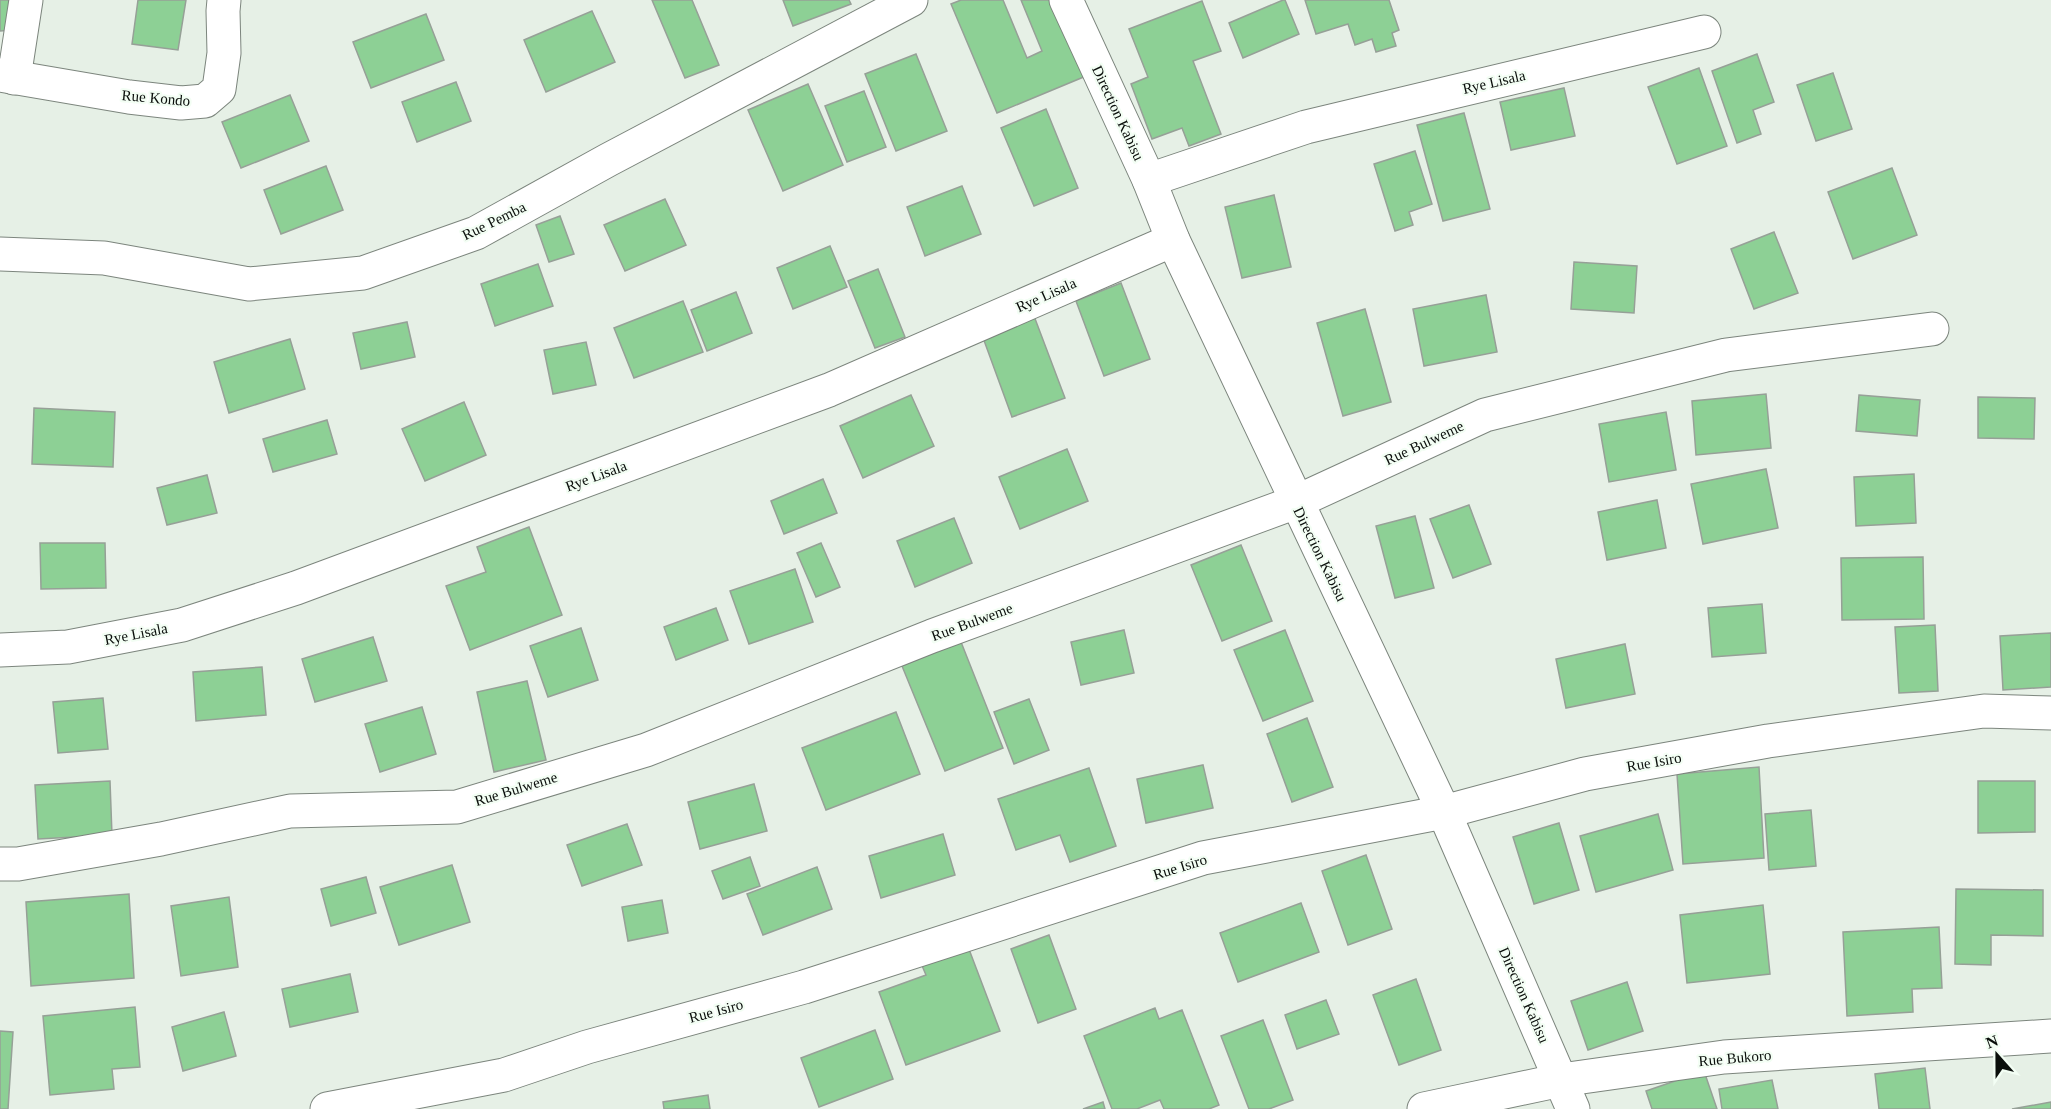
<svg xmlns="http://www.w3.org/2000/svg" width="2051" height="1109" font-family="Georgia,serif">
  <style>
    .building { fill: #8dd095; stroke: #96a097; stroke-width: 1.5 }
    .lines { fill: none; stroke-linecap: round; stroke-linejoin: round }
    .minor-casing { stroke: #7c857d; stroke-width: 35 }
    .minor { stroke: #fff; stroke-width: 33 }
    .labels { text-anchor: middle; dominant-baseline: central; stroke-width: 4.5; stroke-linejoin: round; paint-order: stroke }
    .street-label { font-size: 15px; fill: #0a0e0b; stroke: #f3fef4 }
  </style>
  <rect width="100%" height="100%" fill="#e6f0e6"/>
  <!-- building -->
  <g class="building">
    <polygon points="0,0 11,0 12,30 0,31"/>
    <polygon points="138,0 186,0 178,50 132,44"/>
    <polygon points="652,0 692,0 719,65 685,78"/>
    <polygon points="783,0 849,0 851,4 793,26"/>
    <polygon points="961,0 1003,0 1027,58 1042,51 1021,0 1054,0 1086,76 997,113 951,4"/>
    <polygon points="1283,0 1285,0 1299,34 1243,58 1229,23"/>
    <polygon points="1305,0 1389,0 1399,30 1392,33 1396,46 1376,52 1372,39 1355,45 1348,24 1316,34"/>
    <polygon points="1202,1 1221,51 1193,61 1221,134 1189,146 1182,128 1152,139 1131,84 1148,77 1129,29"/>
    <polygon points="592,11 615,62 546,92 524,40"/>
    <polygon points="426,14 444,60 371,88 353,42"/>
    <polygon points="916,54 947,131 896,151 865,74"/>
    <polygon points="1757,54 1774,102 1753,110 1761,134 1737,143 1712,71"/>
    <polygon points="1699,68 1727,146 1677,164 1648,87"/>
    <polygon points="1833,73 1852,129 1816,141 1797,85"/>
    <polygon points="456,82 471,121 417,142 402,102"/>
    <polygon points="808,84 843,165 783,191 748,110"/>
    <polygon points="1564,88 1575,136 1511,150 1500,102"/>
    <polygon points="864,91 886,147 847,162 825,106"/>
    <polygon points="290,95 309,141 241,168 222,122"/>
    <polygon points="1046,109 1078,188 1034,206 1001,128"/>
    <polygon points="1464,113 1490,209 1443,221 1417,125"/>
    <polygon points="1415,151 1432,204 1409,212 1413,225 1395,231 1374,164"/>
    <polygon points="326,166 343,210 281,234 264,190"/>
    <polygon points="1892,168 1917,235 1853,259 1828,192"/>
    <polygon points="962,186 981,234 925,256 907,207"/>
    <polygon points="1274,195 1291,267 1242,278 1225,207"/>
    <polygon points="665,199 686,245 625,271 604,225"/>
    <polygon points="560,216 574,254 549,262 536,225"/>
    <polygon points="1774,232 1798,293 1754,309 1731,249"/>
    <polygon points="830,246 847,287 793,309 777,268"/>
    <polygon points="1574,262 1637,266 1634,313 1571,309"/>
    <polygon points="538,264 553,306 495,326 481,284"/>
    <polygon points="878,269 905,337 875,348 848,281"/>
    <polygon points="1121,283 1150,359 1104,376 1076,301"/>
    <polygon points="736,292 752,333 707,351 691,310"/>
    <polygon points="1486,295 1497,352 1424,366 1413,309"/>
    <polygon points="683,301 703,352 634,378 614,328"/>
    <polygon points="1365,309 1391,402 1343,416 1317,323"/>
    <polygon points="1034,316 1065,398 1012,417 982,335"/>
    <polygon points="407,322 415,357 361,369 353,333"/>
    <polygon points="290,339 305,389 229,413 214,362"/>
    <polygon points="586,342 596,385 553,394 544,350"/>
    <polygon points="1766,394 1771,448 1696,455 1692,401"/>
    <polygon points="911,395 934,446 863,478 840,426"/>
    <polygon points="1859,395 1920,400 1917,436 1856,431"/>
    <polygon points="1978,397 2035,398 2034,439 1978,438"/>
    <polygon points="464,402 486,455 425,481 402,429"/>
    <polygon points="34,408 115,412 113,467 32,464"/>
    <polygon points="1666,412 1676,470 1609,482 1599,424"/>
    <polygon points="327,420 337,454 273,472 263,439"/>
    <polygon points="1067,449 1088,501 1020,529 999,477"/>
    <polygon points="1766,469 1778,528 1703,544 1691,484"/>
    <polygon points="1914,474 1916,523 1856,526 1854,477"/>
    <polygon points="207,475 217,513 167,525 157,488"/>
    <polygon points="823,479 837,513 784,534 771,501"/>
    <polygon points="1657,500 1666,548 1607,560 1598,512"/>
    <polygon points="1469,505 1491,564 1453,578 1430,519"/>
    <polygon points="1415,516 1434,588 1395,598 1376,526"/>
    <polygon points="954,518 972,563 915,587 897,541"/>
    <polygon points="529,527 562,615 470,650 446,586 486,572 477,547"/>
    <polygon points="40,543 105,543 106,588 41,589"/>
    <polygon points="821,543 840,587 816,597 797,553"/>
    <polygon points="1241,545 1272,621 1222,641 1191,565"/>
    <polygon points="1923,557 1924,619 1842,620 1841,558"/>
    <polygon points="795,569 813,622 749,644 730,591"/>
    <polygon points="1762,604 1766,653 1712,657 1708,608"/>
    <polygon points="716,608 728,640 676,660 664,627"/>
    <polygon points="1935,625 1938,691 1899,693 1895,627"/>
    <polygon points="581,628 598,680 548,697 530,646"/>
    <polygon points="1124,630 1134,673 1081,685 1071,642"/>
    <polygon points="1285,630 1313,701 1263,721 1234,650"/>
    <polygon points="2051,633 2051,687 2003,690 2000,636"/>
    <polygon points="373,637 387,681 315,702 302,659"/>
    <polygon points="961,642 1003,748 945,771 902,666"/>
    <polygon points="1625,644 1635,694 1566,708 1556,659"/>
    <polygon points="262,667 266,715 196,721 193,672"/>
    <polygon points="527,681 546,760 494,772 477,692"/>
    <polygon points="103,698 108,749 58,753 53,702"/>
    <polygon points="1029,699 1049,750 1014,764 994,712"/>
    <polygon points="422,707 436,754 380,772 365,724"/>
    <polygon points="896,712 920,774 826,810 802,748"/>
    <polygon points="1307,718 1333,787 1292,802 1267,734"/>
    <polygon points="1203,765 1213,808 1146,823 1137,779"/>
    <polygon points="1759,767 1764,858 1683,864 1677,774"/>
    <polygon points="1089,768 1116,846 1070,862 1060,835 1016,850 998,799"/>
    <polygon points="110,781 112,835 38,839 35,785"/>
    <polygon points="1978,781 2035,781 2035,832 1978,833"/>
    <polygon points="754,784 767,831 700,849 688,802"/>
    <polygon points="1811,810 1816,866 1769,870 1765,814"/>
    <polygon points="1658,814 1673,870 1596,892 1580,836"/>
    <polygon points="1559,823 1579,890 1534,904 1513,837"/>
    <polygon points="627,824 642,865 582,886 567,845"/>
    <polygon points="943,834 955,875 881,898 869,856"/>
    <polygon points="1366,855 1392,929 1348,945 1322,871"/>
    <polygon points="750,857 760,886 723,899 712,871"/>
    <polygon points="452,865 470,922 399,945 380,887"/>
    <polygon points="817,867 832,909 763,935 747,894"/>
    <polygon points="366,877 376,913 331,926 321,889"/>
    <polygon points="1956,889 2043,890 2043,936 1991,935 1991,965 1955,964"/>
    <polygon points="129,894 134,978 31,986 26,902"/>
    <polygon points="229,897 238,967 181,976 171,906"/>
    <polygon points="662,900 668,933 628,941 622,907"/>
    <polygon points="1301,903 1319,952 1238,982 1220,933"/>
    <polygon points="1763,905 1770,974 1687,983 1680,915"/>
    <polygon points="1939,927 1942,988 1912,989 1913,1012 1847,1016 1843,932"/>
    <polygon points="1049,935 1076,1009 1038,1023 1011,949"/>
    <polygon points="967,944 1000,1031 906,1065 879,992 926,975 920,961"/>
    <polygon points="350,974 358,1012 290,1027 282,989"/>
    <polygon points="1416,979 1441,1050 1399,1065 1373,995"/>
    <polygon points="1627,982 1643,1031 1588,1050 1571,1001"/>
    <polygon points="1326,1000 1339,1034 1297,1049 1285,1015"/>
    <polygon points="135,1007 140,1067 112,1069 114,1089 50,1095 43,1016"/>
    <polygon points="1155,1008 1159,1019 1182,1010 1219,1105 1209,1109 1164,1109 1160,1100 1137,1109 1112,1109 1084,1036"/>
    <polygon points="224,1012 236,1056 183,1071 172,1027"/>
    <polygon points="1263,1020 1293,1100 1269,1109 1249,1109 1221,1036"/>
    <polygon points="875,1030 893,1079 819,1107 801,1058"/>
    <polygon points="0,1031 13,1032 8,1109 0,1109"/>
    <polygon points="1925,1068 1930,1109 1879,1109 1875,1074"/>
    <polygon points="1704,1071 1717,1109 1652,1109 1646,1091"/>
    <polygon points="1772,1080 1778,1109 1722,1109 1719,1089"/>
    <polygon points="708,1095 710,1109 664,1109 663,1102"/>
    <polygon points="1103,1102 1105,1109 1083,1109"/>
    <polygon points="2051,1102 2051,1109 2012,1109"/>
  </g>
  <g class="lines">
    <defs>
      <g id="minor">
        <polyline points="1066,0 1149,180 1173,240 1444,812 1573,1109"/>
        <polyline points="0,75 129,97 181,103 205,101 219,89 224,53 223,11 224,0"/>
        <polyline points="14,78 26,0"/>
        <polyline points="1149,180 1306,127 1704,32"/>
        <polyline points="0,254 104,258 249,284 363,273 476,233 608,160 911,0"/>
        <polyline points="0,650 68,647 182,625 296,588 829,390 1173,240"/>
        <polyline points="0,864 18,864 161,839 290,811 457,807 646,750 932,636 1296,502 1485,415 1726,355 1932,329"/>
        <polyline points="327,1109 504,1075 587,1047 804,987 1203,858 1444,812 1585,774 1768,741 1984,711 2051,713"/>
        <polyline points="1424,1109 1561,1080 1724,1057 2051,1036"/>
      </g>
    </defs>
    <!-- minor casing -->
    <use href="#minor" class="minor-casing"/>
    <!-- minor -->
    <use href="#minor" class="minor"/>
  </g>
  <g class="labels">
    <!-- street labels -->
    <g class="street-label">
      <text transform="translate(1494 82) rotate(-13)">Rye Lisala</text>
      <text transform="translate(156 98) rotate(5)">Rue Kondo</text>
      <text transform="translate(1118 113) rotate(65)">Direction Kabisu</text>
      <text transform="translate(494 221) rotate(-26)">Rue Pemba</text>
      <text transform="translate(1046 295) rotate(-24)">Rye Lisala</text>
      <text transform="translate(1424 443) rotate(-25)">Rue Bulweme</text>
      <text transform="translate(596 476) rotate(-20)">Rye Lisala</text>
      <text transform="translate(1320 554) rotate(64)">Direction Kabisu</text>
      <text transform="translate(972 622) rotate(-20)">Rue Bulweme</text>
      <text transform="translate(136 634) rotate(-11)">Rye Lisala</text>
      <text transform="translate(1654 762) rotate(-10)">Rue Isiro</text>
      <text transform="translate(516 789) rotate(-17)">Rue Bulweme</text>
      <text transform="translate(1180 867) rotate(-17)">Rue Isiro</text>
      <text transform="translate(1524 995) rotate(66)">Direction Kabisu</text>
      <text transform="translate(716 1011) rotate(-15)">Rue Isiro</text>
      <text transform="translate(1735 1058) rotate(-5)">Rue Bukoro</text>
    </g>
  </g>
  <!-- north arrow -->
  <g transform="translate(1997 1055) rotate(339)" stroke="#f3fef4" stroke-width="4.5" paint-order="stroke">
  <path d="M0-4.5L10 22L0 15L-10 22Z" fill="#0a0e0b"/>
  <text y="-9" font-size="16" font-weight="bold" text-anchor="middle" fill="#0a0e0b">N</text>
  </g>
</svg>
